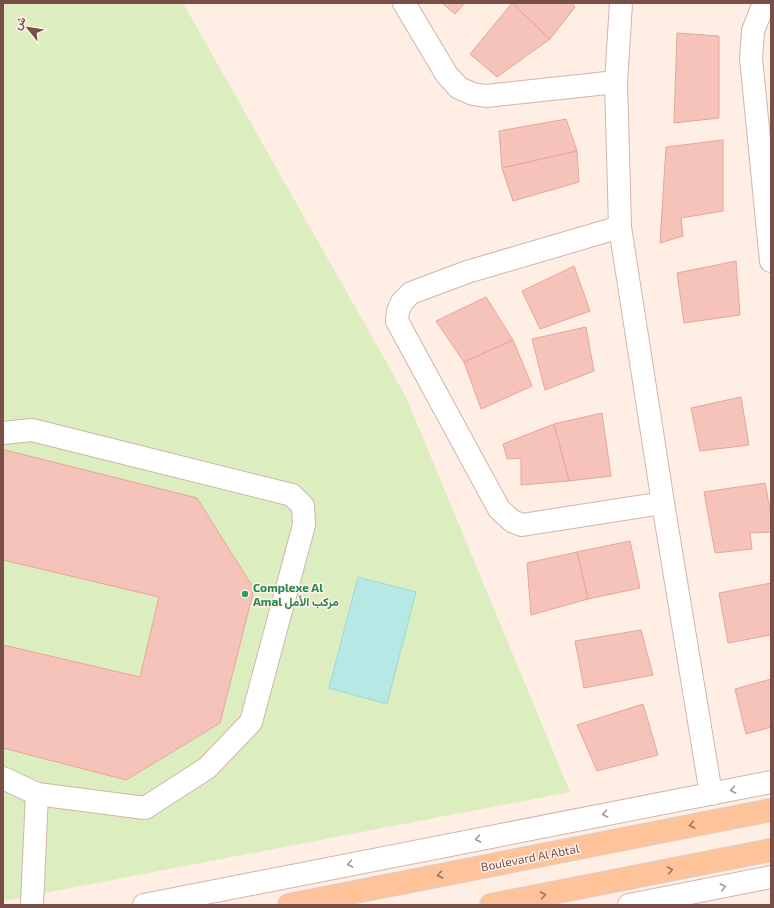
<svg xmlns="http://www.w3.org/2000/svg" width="774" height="908" font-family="'Exo 2',Vazirmatn,sans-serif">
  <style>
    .green { fill: #dcedc0 }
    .water { fill: #b6e9e5; stroke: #9bdbd7 }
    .building { fill: #f5c3b9; stroke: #e9a598 }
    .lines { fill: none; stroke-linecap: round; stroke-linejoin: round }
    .minor-casing { stroke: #d2b5ab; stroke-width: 24 }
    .major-casing { stroke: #d9cdcb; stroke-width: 24 }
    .minor { stroke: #fff; stroke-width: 22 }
    .major { stroke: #ffc399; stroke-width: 22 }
    .oneway { stroke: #ae9591 }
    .oneway2 { stroke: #a07160 }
    .leisure-dot { fill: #2e9e5b; stroke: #fff3eb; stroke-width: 1.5 }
    .labels { text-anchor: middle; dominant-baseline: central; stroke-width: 3; stroke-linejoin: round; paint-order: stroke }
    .leisure-label { font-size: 12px; font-weight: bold; fill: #27864d; stroke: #fff3eb; text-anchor: start }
    .street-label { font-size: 12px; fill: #784e47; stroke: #fff3eb }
  </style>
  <rect width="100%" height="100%" fill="#feeee3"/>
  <!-- green -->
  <polygon class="green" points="3,3 183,3 406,397 570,792 3,901"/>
  <!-- water -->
  <polygon class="water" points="358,577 416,592 387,704 329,688"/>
  <!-- building -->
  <g class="building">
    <polygon points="442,3 465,3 455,14"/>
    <polygon points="512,3 550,39 497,77 470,54"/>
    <polygon points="512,3 572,3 575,7 550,39"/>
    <polygon points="677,33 719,36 719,118 674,123"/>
    <polygon points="566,119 577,151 502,168 499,131"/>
    <polygon points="723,140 723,211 681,218 683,236 660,243 666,147"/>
    <polygon points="577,151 579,182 513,201 502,168"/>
    <polygon points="736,261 740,315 684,323 677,273"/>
    <polygon points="574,266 590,311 540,329 522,291"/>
    <polygon points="486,297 513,340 464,362 436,321"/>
    <polygon points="586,327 594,371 545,390 532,339"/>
    <polygon points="513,340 532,386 481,409 464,362"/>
    <polygon points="741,397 749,445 700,451 691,408"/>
    <polygon points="602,413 611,476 569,481 554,424"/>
    <polygon points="554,424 569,481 521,485 521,458 507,459 503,444"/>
    <polygon points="5,450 197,498 254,589 220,723 126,780 3,748 3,645 140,677 159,597 3,560 3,452"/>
    <polygon points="765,483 771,515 771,532 750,533 752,549 715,553 704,492"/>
    <polygon points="630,541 640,588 588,599 577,552"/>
    <polygon points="577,552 588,599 531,615 527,563"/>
    <polygon points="771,583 771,635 728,643 719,593"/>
    <polygon points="641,630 653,675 584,688 575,641"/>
    <polygon points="771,679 771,727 746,734 735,689"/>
    <polygon points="643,704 658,755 597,771 577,725"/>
  </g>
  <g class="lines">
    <defs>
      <g id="minor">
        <polyline points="404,3 447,75 459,88 473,94 486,96 616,82"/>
        <polyline points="621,3 616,82 620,227 663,503 711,794"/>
        <polyline points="764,3 753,31 751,58 771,261"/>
        <polyline points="620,227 467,272 411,293 402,302 398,311 397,321 499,509 512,521 522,525 663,503"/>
        <polyline points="3,433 32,430 292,495 303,506 304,525 251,722 207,768 145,808 37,794 3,778"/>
        <polyline points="32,905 37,794"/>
        <polyline points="144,905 771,782"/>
        <polyline points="629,905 771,877"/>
      </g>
      <g id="major">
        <polyline points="289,905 771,810"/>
        <polyline points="491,905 771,850"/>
      </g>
    </defs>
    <!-- minor casing -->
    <use href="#minor" class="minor-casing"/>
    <!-- major casing -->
    <use href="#major" class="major-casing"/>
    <!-- minor -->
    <use href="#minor" class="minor"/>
    <!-- major -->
    <use href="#major" class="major"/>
  </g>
  <!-- one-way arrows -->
  <defs><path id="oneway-chevron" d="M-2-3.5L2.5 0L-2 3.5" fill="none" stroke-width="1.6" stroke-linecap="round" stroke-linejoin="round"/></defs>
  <g class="oneway">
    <use href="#oneway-chevron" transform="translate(733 790) rotate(169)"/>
    <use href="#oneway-chevron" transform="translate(605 814) rotate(169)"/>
    <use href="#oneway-chevron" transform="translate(478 839) rotate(169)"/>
    <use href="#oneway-chevron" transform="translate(350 864) rotate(169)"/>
    <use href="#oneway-chevron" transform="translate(723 887) rotate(-11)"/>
  </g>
  <g class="oneway2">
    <use href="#oneway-chevron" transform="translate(692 825) rotate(169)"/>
    <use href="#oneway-chevron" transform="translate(670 870) rotate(-11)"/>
    <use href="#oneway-chevron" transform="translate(440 875) rotate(169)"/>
    <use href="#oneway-chevron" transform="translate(543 895) rotate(-11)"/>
  </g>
  <!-- markers -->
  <circle class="leisure-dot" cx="245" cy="594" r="4"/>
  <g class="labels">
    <!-- leisure labels -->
    <g class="leisure-label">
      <text x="253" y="587">Complexe Al<tspan x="253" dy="14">Amal مركب الأمل</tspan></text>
    </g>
    <!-- street labels -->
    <g class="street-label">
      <text transform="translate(530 857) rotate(-11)">Boulevard Al Abtal</text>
    </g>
  </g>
  <!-- border -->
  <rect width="774" height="908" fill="none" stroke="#784e47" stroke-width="8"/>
  <!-- north arrow -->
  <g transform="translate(28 28) rotate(300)" stroke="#fff3eb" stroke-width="3" paint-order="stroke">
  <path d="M0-3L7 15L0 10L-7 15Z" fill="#784e47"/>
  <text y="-6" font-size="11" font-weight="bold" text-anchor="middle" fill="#784e47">ش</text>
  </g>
</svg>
